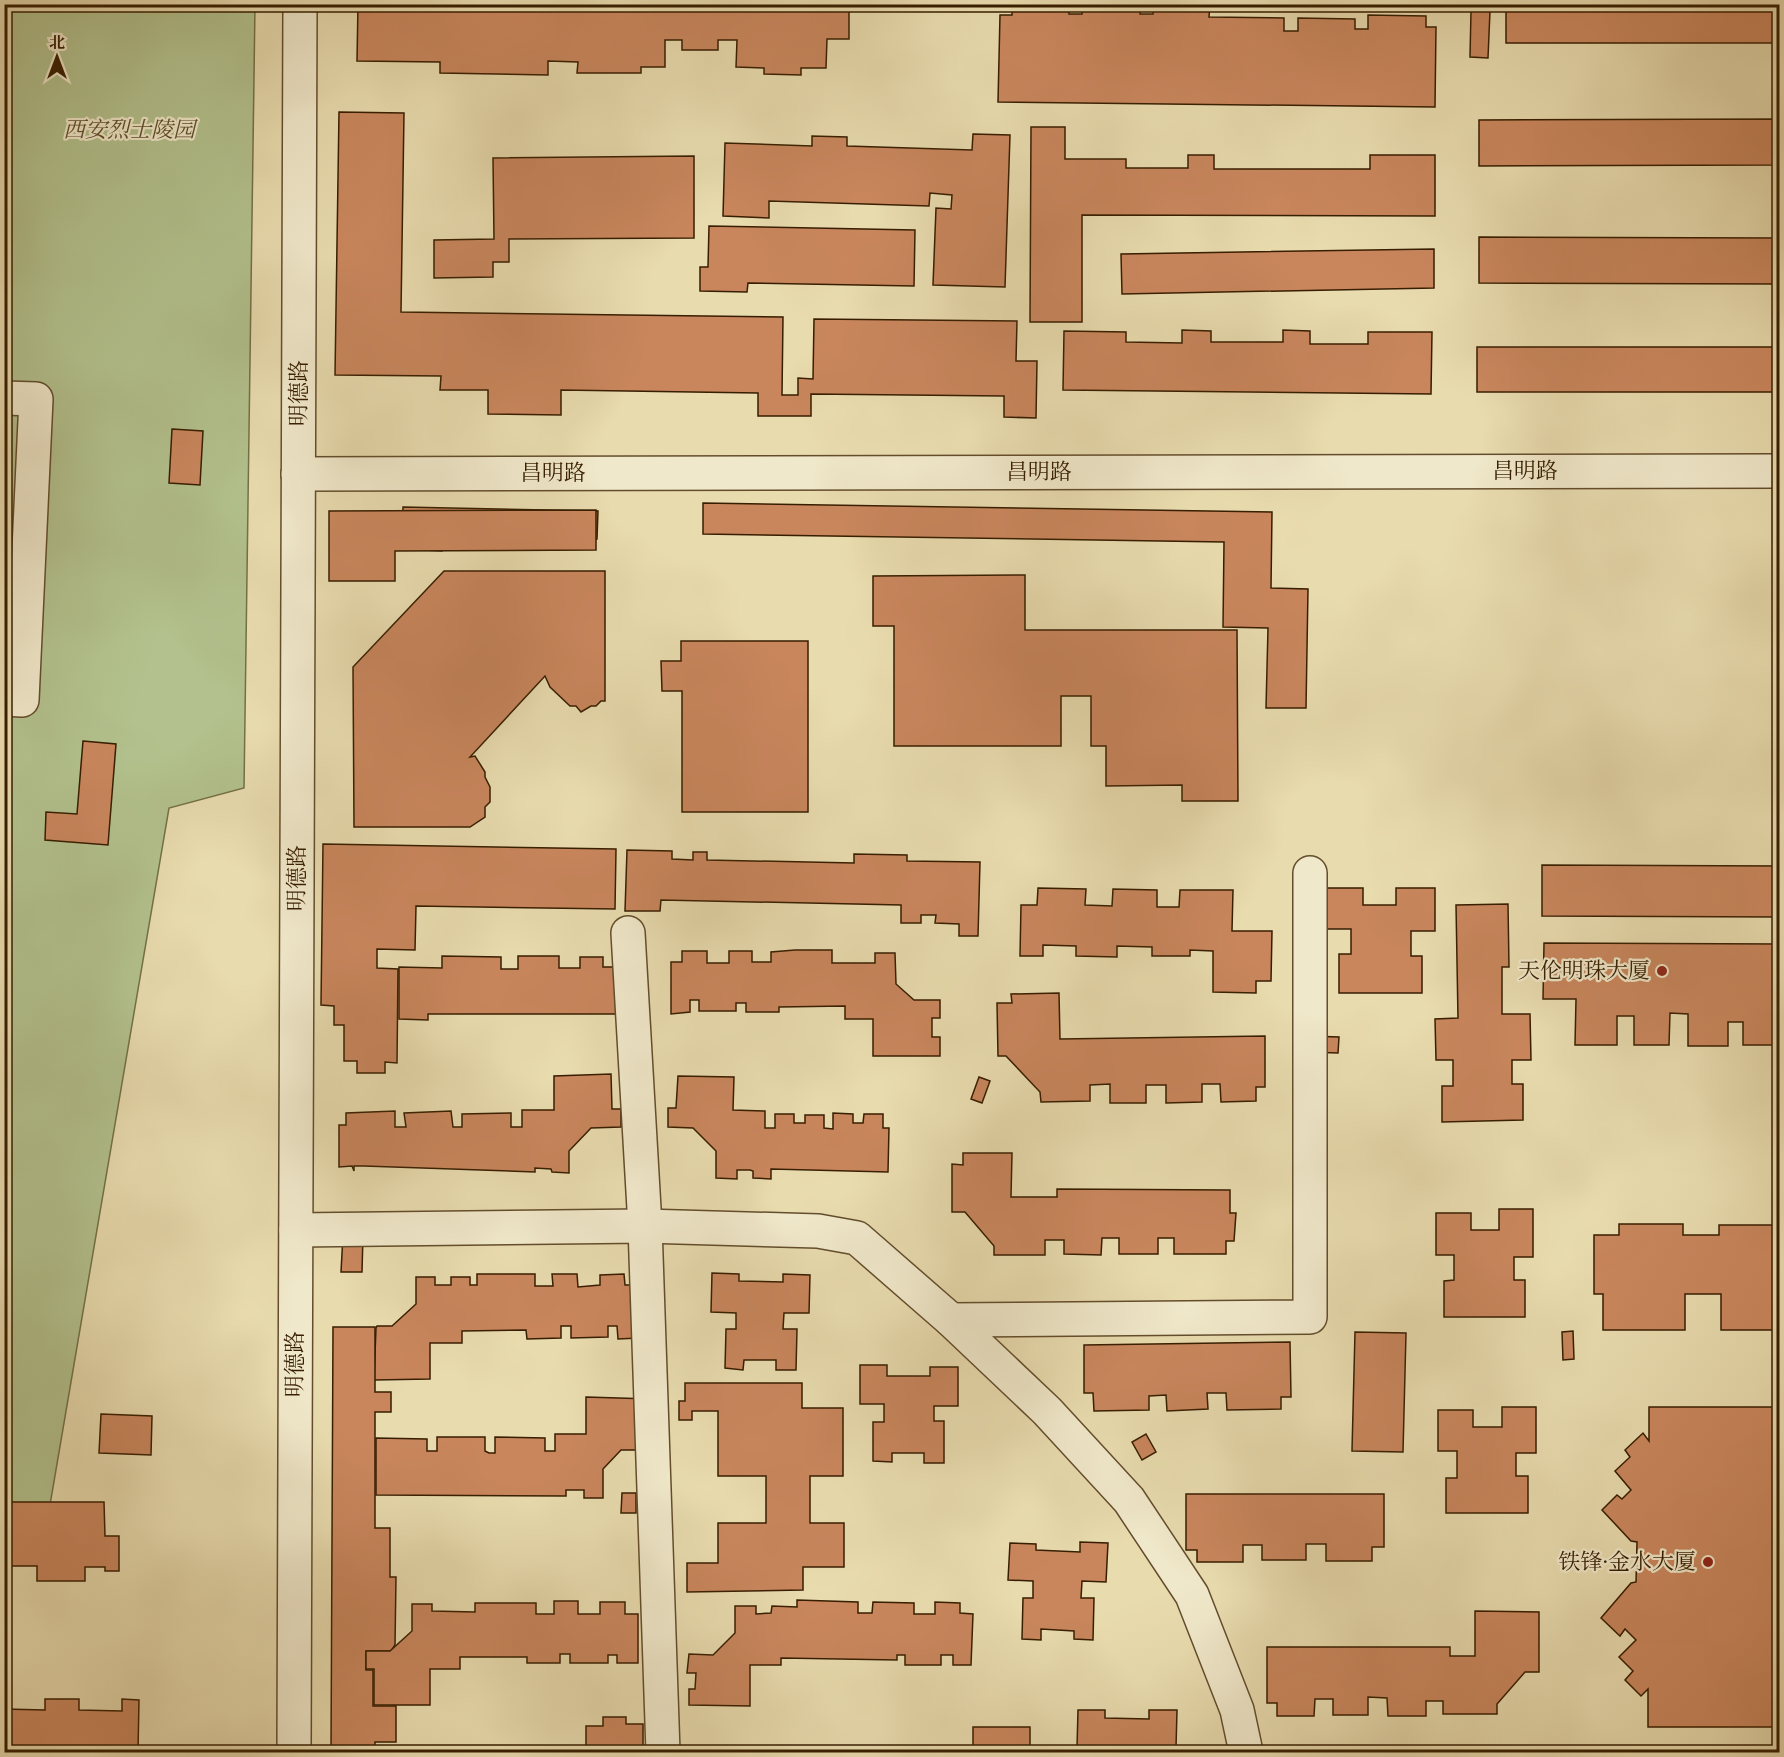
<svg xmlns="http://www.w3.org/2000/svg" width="1784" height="1757" font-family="Cardo,'Noto Serif SC',serif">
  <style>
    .green { fill: #b2c18d; stroke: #747046; stroke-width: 1.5 }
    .building { fill: #c9865d; stroke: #371e00; stroke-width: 1.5 }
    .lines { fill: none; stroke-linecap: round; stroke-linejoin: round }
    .minor-casing { stroke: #634d2c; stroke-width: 36 }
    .minor { stroke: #f0e8ca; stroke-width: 33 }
    .poi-dot { fill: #8f2418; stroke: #f0e8ca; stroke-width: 2 }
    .labels { text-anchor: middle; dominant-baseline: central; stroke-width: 4.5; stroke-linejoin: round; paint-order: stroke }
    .park-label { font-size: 22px; font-style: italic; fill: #5c4f2a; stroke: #f0e8ca }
    .street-label { font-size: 22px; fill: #371e00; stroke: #f0e8ca }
    .poi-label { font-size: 22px; fill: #371e00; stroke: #f0e8ca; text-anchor: end }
  </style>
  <rect width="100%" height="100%" fill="#e8dbae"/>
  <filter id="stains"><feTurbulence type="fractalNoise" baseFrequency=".00333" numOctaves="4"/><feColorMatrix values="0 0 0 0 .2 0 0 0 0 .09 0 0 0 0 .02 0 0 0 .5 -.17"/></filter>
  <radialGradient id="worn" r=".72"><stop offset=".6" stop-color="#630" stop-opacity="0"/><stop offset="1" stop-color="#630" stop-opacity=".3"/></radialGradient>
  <!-- green -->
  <polygon class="green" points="4,5 255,5 244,788 169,808 44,1540 4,1540"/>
  <!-- building -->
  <g class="building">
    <polygon points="358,4 849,4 849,39 827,39 826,68 801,68 801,75 764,74 764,68 736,67 737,40 718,40 718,50 682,50 682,40 665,40 665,67 641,67 641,73 577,73 578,62 548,61 548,75 440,73 440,62 357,61"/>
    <polygon points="1012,4 1069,4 1069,14 1082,14 1082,4 1140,4 1140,14 1153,14 1153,4 1210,4 1209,17 1284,18 1284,31 1298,31 1298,18 1355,19 1355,29 1368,29 1368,15 1426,16 1426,27 1436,27 1435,107 998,102 1000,15 1012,15"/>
    <rect x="1506" y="4" width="274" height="39"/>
    <polygon points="1471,11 1490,11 1488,58 1470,57"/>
    <polygon points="339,112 404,113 401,312 783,317 782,395 798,395 798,378 813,379 814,319 1017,321 1016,361 1037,361 1036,418 1004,417 1004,396 811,394 811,416 758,416 758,393 561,390 561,415 488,414 488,390 440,390 441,376 335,375"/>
    <polygon points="1780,119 1780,165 1479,166 1479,120"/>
    <polygon points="1031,127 1065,127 1065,159 1126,159 1126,168 1188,168 1188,155 1214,155 1214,169 1370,169 1370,155 1435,155 1435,216 1082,215 1082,322 1030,322"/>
    <polygon points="973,134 1010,135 1005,287 933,285 936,208 951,209 952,195 930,193 929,206 769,201 769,218 723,216 725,143 812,146 812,136 847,137 847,146 972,150"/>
    <polygon points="694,156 694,238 509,239 509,262 493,262 493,277 434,278 434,240 494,239 493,158"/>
    <polygon points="709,226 915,230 914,286 748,283 747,292 700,291 700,267 708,267"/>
    <polygon points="1479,237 1780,238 1780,284 1479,283"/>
    <polygon points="1434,249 1434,288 1122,294 1121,254"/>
    <polygon points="1182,330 1211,331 1211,342 1283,342 1283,330 1310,331 1310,344 1368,344 1368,332 1432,332 1431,394 1063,390 1064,331 1126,332 1126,342 1182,343"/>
    <rect x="1477" y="347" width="303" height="45"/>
    <polygon points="172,429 203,431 200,485 169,483"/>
    <polygon points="703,503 1272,512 1271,588 1308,589 1306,708 1266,708 1268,628 1223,627 1224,542 703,534"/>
    <polygon points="403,507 598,511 597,539 442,535 442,551 402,549"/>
    <polygon points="596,510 596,550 395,551 395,581 329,581 329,511"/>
    <polygon points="444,571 605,571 605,701 601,701 596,706 591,706 581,712 576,706 570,706 550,687 545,676 470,757 475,756 485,772 485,777 490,787 490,802 485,807 485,817 470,827 354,827 353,667"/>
    <polygon points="1025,575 1025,630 1237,630 1238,801 1182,801 1182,785 1106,786 1106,746 1091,746 1091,696 1061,696 1061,746 894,746 894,626 873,626 873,576"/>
    <polygon points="681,641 808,641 808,812 682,812 682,691 662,691 661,661 681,661"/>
    <polygon points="83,741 116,744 108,845 45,840 46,812 77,814"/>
    <polygon points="323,844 616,849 615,909 416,906 415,950 377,949 377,968 398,969 397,1063 385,1062 385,1073 357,1073 357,1061 344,1061 344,1025 334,1025 334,1006 321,1005"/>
    <polygon points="627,850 672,851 672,859 693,860 693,852 707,852 707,860 854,863 854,854 907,855 907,861 980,862 978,936 959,936 959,924 935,923 936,915 921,915 921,923 901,923 901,905 661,900 660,911 625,911"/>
    <polygon points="1542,865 1780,866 1780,917 1542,916"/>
    <polygon points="1038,888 1086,889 1085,905 1112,906 1113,889 1157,890 1157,907 1179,907 1180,890 1233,890 1232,931 1272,931 1271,981 1256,981 1256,993 1213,992 1213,951 1190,950 1190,956 1152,956 1152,947 1117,946 1117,957 1076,956 1076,946 1043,945 1043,956 1020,956 1021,905 1037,905"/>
    <polygon points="1324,888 1363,888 1363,905 1396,905 1396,888 1435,888 1435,931 1411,931 1411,956 1422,956 1422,993 1339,993 1339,954 1351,954 1351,929 1324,929"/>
    <polygon points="1508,904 1509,967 1502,967 1502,1014 1530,1014 1531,1060 1512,1060 1512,1084 1523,1084 1523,1120 1442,1122 1442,1086 1453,1086 1453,1060 1436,1060 1435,1019 1458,1018 1456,905"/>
    <polygon points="1544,943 1780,944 1780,1045 1743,1045 1743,1022 1728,1022 1728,1046 1688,1046 1688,1014 1670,1013 1669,1045 1634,1045 1634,1016 1617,1016 1617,1045 1575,1045 1576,999 1543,999"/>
    <polygon points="795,950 832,950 832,963 875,963 875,953 895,953 896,984 914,1000 940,1000 940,1018 932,1018 932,1037 940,1037 940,1056 873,1056 873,1019 845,1019 845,1006 779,1007 779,1012 746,1012 746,1003 736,1003 736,1011 699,1011 699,1000 690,1000 690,1012 671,1014 671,962 682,962 682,951 707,951 707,963 729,963 729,951 752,951 752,962 771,962 771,952"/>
    <polygon points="442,956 501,957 501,969 518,969 518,956 559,956 559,968 580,968 580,957 603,957 603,967 617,967 617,1014 428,1014 428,1020 399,1019 399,967 442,968"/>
    <polygon points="1059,993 1060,1039 1265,1036 1265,1087 1256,1087 1256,1101 1221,1102 1220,1084 1202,1084 1202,1102 1166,1103 1166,1085 1146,1085 1146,1103 1110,1103 1110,1084 1090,1085 1090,1101 1041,1102 1040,1092 1006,1056 998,1056 997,1003 1012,1003 1011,994"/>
    <polygon points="1308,1036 1339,1037 1338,1053 1307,1052"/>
    <polygon points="611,1074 612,1109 621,1109 621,1127 591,1128 569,1151 569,1173 552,1172 551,1169 535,1168 535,1172 364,1166 354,1166 354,1171 352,1166 339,1167 339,1125 346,1125 346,1113 395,1111 395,1127 406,1127 404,1113 451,1111 453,1127 462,1127 462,1114 511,1113 511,1127 522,1127 522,1110 554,1110 554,1076"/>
    <polygon points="678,1076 734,1077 733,1110 765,1111 765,1128 775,1128 775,1114 794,1114 794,1123 805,1123 805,1115 824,1115 824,1128 833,1129 833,1113 853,1114 853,1123 863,1123 864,1114 883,1114 883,1128 889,1128 888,1172 771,1169 771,1179 753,1178 753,1171 750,1170 737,1170 737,1179 716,1178 716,1151 693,1128 668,1127 668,1108 676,1108"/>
    <polygon points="979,1077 990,1081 982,1103 971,1099"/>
    <polygon points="963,1153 1012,1153 1011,1197 1057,1197 1057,1189 1230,1190 1230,1213 1236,1213 1234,1241 1226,1241 1226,1254 1174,1254 1174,1238 1158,1238 1158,1254 1119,1254 1119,1238 1102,1238 1101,1255 1064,1254 1064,1240 1045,1240 1045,1255 994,1255 994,1246 965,1212 952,1212 952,1164 963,1165"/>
    <polygon points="1499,1209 1533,1209 1533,1257 1514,1257 1514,1280 1525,1280 1525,1317 1444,1317 1444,1281 1454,1280 1454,1255 1436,1255 1436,1213 1471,1213 1471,1230 1499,1230"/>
    <polygon points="1619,1224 1683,1224 1683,1235 1719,1235 1719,1225 1780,1225 1780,1330 1721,1330 1721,1294 1685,1294 1685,1330 1603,1330 1603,1294 1594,1294 1594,1235 1619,1235"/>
    <polygon points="343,1235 363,1235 362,1272 341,1272"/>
    <polygon points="712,1273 739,1274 739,1281 783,1282 783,1274 810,1275 809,1313 784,1313 783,1329 797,1329 796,1370 776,1370 776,1360 744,1360 743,1370 725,1368 726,1329 736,1329 736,1313 711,1312"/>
    <polygon points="477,1274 535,1274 535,1286 553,1286 552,1274 577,1274 578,1287 600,1285 600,1275 624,1274 625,1285 638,1285 639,1338 618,1339 617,1326 608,1326 608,1337 571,1338 571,1326 561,1326 561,1338 527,1339 526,1330 462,1331 462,1343 430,1343 430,1379 374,1380 376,1328 377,1326 392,1326 416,1304 416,1277 435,1277 435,1285 451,1285 451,1277 470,1277 470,1285 477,1285"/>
    <polygon points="333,1327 375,1327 375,1392 391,1392 391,1412 375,1412 375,1528 390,1528 390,1577 396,1577 395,1645 391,1651 366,1651 366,1670 373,1670 373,1706 396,1706 396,1742 375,1742 375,1752 331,1752"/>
    <polygon points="1573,1331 1574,1359 1563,1360 1562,1332"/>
    <polygon points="1355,1332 1406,1333 1403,1452 1352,1451"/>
    <polygon points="1290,1342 1291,1397 1281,1397 1281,1409 1227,1410 1226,1393 1207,1393 1208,1409 1167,1411 1166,1395 1149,1396 1149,1410 1094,1411 1093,1393 1084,1393 1084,1345"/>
    <polygon points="860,1365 887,1365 887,1376 930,1376 930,1367 958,1367 958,1406 934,1406 934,1421 944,1421 944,1463 924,1463 924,1453 892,1453 892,1462 873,1461 873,1422 884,1422 884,1404 860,1404"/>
    <polygon points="685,1383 802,1383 802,1408 843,1408 843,1476 810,1476 810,1523 844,1523 844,1567 803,1567 803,1590 687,1592 687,1563 718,1563 718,1523 766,1523 766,1476 718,1476 718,1411 692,1411 692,1420 679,1420 679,1401 685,1401"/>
    <polygon points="586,1397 651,1399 651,1450 621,1450 603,1469 603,1498 584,1498 584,1490 566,1490 566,1496 376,1495 376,1438 427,1439 427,1451 437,1451 437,1437 485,1437 485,1451 489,1453 495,1453 495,1437 545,1438 545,1451 555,1451 555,1434 586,1434"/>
    <polygon points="1502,1407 1536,1407 1536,1453 1516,1453 1516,1476 1528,1476 1528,1513 1446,1513 1446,1478 1457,1478 1457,1451 1438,1451 1438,1410 1473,1410 1473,1427 1502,1427"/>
    <polygon points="1649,1407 1780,1407 1780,1727 1648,1727 1648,1689 1641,1696 1625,1680 1633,1671 1619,1657 1636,1640 1625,1629 1620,1636 1601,1618 1631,1583 1636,1582 1637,1542 1631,1541 1602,1510 1617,1495 1622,1499 1631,1490 1615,1471 1630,1457 1625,1450 1643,1433 1649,1441"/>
    <polygon points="101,1414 152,1416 151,1455 99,1453"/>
    <polygon points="1146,1434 1156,1452 1142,1460 1132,1442"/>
    <polygon points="622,1493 636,1493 636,1513 621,1513"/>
    <polygon points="1186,1494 1384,1494 1384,1547 1372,1547 1372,1561 1326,1561 1326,1544 1306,1544 1306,1560 1262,1560 1262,1545 1243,1545 1243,1562 1197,1562 1197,1550 1186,1550"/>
    <polygon points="4,1502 104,1502 105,1536 119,1536 119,1571 105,1571 105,1567 85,1567 85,1581 37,1581 37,1566 4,1566"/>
    <polygon points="1080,1542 1108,1543 1106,1582 1082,1581 1081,1598 1094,1598 1093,1640 1074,1639 1074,1631 1041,1629 1041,1640 1022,1639 1023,1598 1033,1598 1033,1581 1008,1580 1010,1543 1036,1544 1036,1550 1080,1552"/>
    <polygon points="797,1600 858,1602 858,1613 872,1613 873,1602 914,1603 914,1614 935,1614 935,1602 960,1603 960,1613 973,1614 971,1665 953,1665 953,1655 941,1655 941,1665 905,1665 905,1655 897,1655 897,1660 781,1658 781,1665 750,1665 750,1706 689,1705 689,1689 695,1689 696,1673 687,1673 689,1654 713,1655 735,1633 735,1606 756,1606 756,1614 771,1613 772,1606 797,1607"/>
    <polygon points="554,1601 578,1601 578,1614 600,1614 600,1602 625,1602 625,1614 638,1614 638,1663 617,1663 617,1655 608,1655 608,1663 570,1663 570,1654 560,1654 560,1663 527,1663 527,1657 460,1657 460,1669 430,1669 430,1705 374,1705 374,1669 366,1669 366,1651 390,1651 412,1631 412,1604 432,1604 432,1611 475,1612 475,1603 536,1603 536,1614 554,1614"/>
    <polygon points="1475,1611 1539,1612 1539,1672 1525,1672 1497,1704 1497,1714 1443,1714 1443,1701 1426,1701 1426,1716 1388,1716 1387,1698 1368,1697 1368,1715 1333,1715 1333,1699 1315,1699 1314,1716 1277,1716 1277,1703 1267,1703 1267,1647 1450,1647 1450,1656 1475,1656"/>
    <polygon points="45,1699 79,1699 79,1710 122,1711 122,1699 139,1700 138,1752 4,1752 4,1709 45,1710"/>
    <polygon points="1078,1710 1105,1710 1105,1718 1149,1719 1149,1710 1177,1710 1176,1748 1151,1748 1151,1752 1102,1752 1102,1749 1077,1748"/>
    <polygon points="603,1717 626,1717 626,1724 643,1724 643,1752 586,1752 586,1726 603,1726"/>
    <rect x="973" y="1727" width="57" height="25"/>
  </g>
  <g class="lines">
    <defs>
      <g id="minor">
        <polyline points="4,398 36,399 22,700 4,699"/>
        <polyline points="298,474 1780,471"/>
        <polyline points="628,933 645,1226 663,1752"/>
        <polyline points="296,1230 645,1226 818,1231 857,1238 951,1320 1047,1411 1129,1500 1192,1595 1237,1710 1246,1752"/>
        <polyline points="951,1320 1310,1317 1310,873"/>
        <polyline points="294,1752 300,4"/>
      </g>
    </defs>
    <!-- minor casing -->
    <use href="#minor" class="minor-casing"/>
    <!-- minor -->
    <use href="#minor" class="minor"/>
  </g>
  <!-- markers -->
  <g class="poi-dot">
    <circle cx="1662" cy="971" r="6"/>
    <circle cx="1708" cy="1562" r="6"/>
  </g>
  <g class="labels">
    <!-- park labels -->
    <g class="park-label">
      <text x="129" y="130">西安烈士陵园</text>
    </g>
    <!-- street labels -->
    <g class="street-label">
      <text transform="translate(299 393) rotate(-90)">明德路</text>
      <text x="1525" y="471">昌明路</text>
      <text x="1039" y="472">昌明路</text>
      <text x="553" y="473">昌明路</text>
      <text transform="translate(297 878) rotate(-90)">明德路</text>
      <text transform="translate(295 1364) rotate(-90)">明德路</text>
    </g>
    <!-- poi labels -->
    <g class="poi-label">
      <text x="1650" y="971">天伦明珠大厦</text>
      <text x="1696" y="1562">铁锋·金水大厦</text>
    </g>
  </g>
  <!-- margin -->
  <rect width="1784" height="1757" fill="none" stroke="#e8dbae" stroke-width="24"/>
  <rect x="6" y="6" width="1772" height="1745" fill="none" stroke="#371e00" stroke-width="3"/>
  <rect x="12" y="12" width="1760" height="1733" fill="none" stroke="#371e00" stroke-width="1.5"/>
  <!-- north arrow -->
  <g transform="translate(57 57)" stroke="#f0e8ca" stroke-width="4.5" paint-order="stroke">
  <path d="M0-4.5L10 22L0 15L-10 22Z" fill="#371e00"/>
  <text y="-9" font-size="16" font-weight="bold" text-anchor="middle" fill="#371e00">北</text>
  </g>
  <rect width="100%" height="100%" filter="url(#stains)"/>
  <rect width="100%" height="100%" fill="url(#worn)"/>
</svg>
